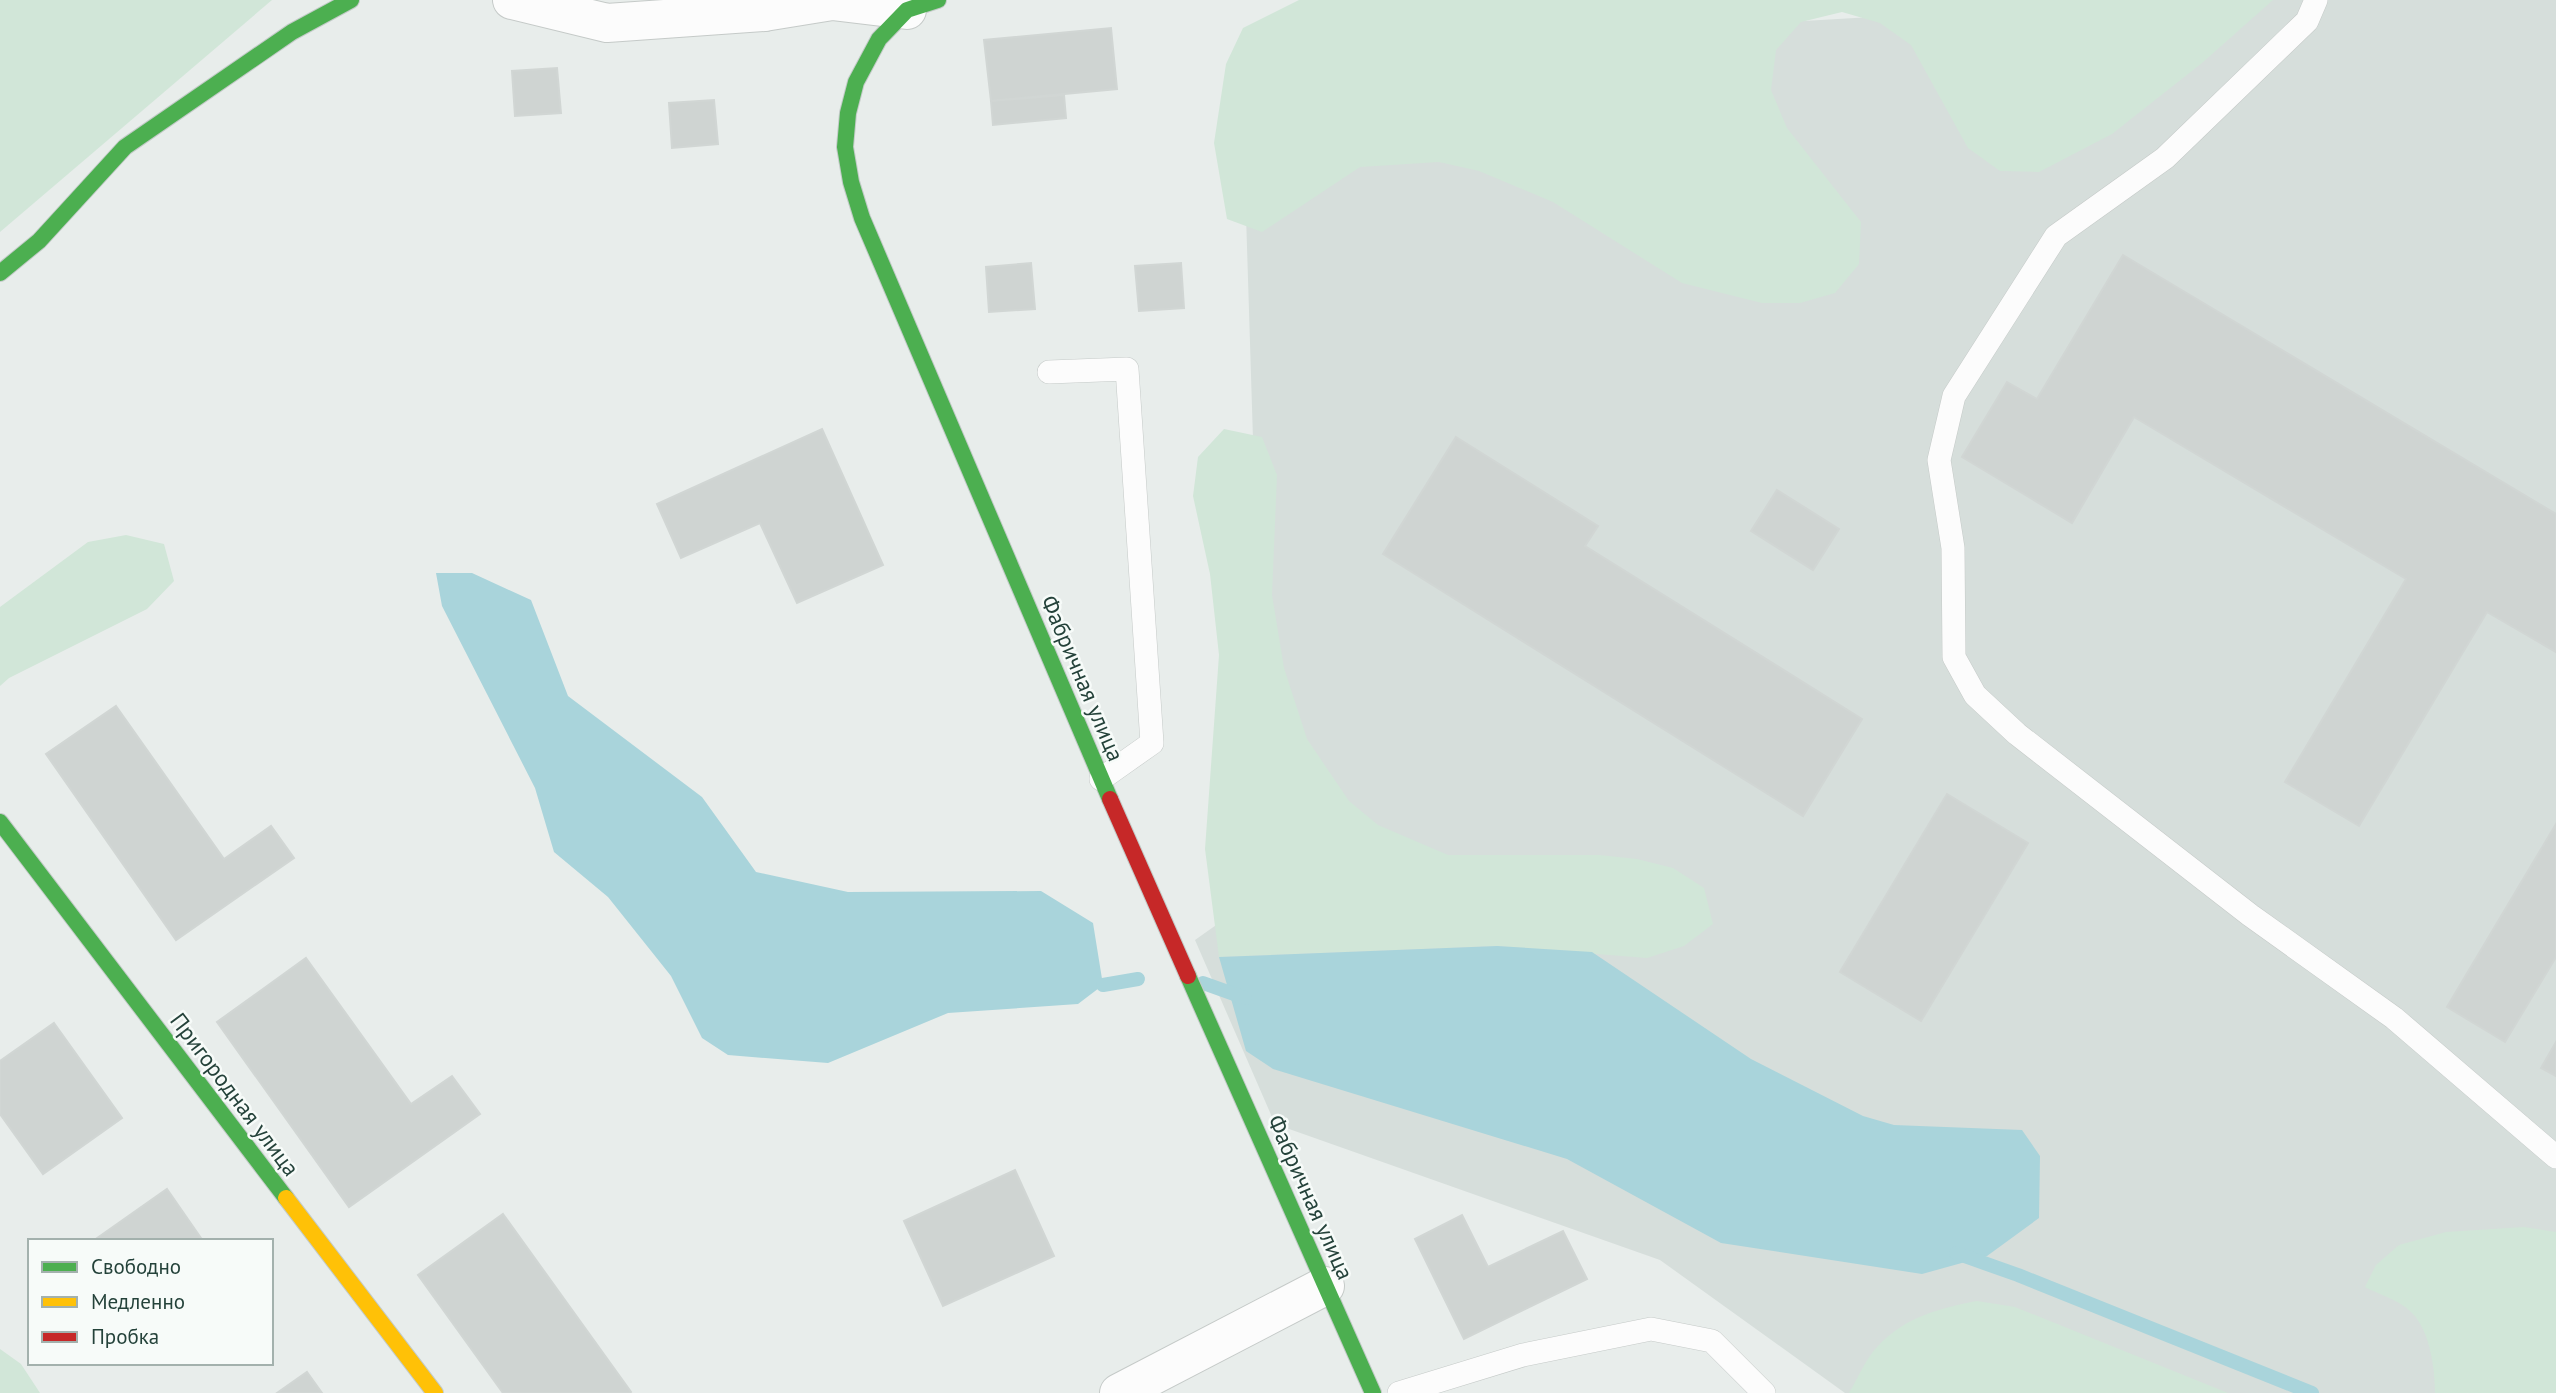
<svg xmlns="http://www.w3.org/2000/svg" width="2556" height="1393" font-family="'PT Sans',sans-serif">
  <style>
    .built { fill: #d6dedb }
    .green { fill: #d1e6d8 }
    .water { fill: #a9d4db }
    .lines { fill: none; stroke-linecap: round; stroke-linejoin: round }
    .stream { stroke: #a9d4db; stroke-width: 14 }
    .building { fill: #cfd4d2; stroke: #d1d6d4; stroke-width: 2 }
    .lane-casing { stroke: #c5cac8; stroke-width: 24 }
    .street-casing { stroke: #c5cac8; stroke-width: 40 }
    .fast-casing { stroke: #c3cbc8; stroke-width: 18 }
    .slow-casing { stroke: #c3cbc8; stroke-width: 18 }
    .jam-casing { stroke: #c3cbc8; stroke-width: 18 }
    .lane { stroke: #fcfcfc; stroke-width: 23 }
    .street { stroke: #fcfcfc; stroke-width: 38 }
    .fast { stroke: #4caf50; stroke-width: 16 }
    .slow { stroke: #ffc107; stroke-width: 16 }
    .jam { stroke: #c62828; stroke-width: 16 }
    .labels { text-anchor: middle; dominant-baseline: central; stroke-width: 5; stroke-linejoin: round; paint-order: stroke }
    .street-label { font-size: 23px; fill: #24423a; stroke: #f7fbf9 }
  </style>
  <rect width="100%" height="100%" fill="#e8edeb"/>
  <!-- built -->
  <polygon class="built" points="2164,0 2556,0 2556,1393 1845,1393 1660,1260 1275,1124 1195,940 1267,889 1241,54"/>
  <!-- green -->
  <g class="green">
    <polygon points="0,0 272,0 0,232"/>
    <polygon points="1299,0 2273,0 2202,63 2112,134 2039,172 2000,171 1968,148 1911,45 1880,23 1842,12 1801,22 1776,50 1771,90 1787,128 1861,222 1859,264 1835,293 1800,303 1762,303 1682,283 1553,202 1479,171 1439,162 1360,167 1262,232 1227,219 1214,143 1226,64 1243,28"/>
    <polygon points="1224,429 1262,437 1277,475 1272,595 1284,668 1307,739 1349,801 1378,825 1448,855 1599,855 1637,859 1673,868 1704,888 1713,924 1684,946 1647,958 1497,946 1219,957 1205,849 1219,655 1210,574 1193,496 1198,457"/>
    <polygon points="126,535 164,544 174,581 147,609 9,678 0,686 0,607 88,542"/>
    <path d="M2524,1227L2556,1232V1393H2435C2435,1369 2430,1332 2413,1314C2402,1301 2380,1295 2365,1287L2376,1265L2399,1245L2446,1232Z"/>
    <path d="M1977,1301L2015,1307L2228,1393H1849C1858,1378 1866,1358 1878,1346C1905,1317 1940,1308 1977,1301Z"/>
    <polygon points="0,1349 21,1364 40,1393 0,1393"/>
  </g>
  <!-- water -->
  <g class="water">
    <polygon points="436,573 472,573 531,600 568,696 702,797 756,872 848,892 1041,891 1093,923 1103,985 1078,1004 948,1013 828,1063 728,1055 702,1038 671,976 608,897 554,852 535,788 442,606"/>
    <polygon points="1497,946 1592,952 1751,1059 1863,1116 1894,1125 2022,1130 2040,1156 2039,1218 1987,1256 1922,1274 1721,1243 1567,1159 1273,1069 1246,1051 1219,957"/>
  </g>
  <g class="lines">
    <!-- stream -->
    <g class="stream">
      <polyline points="1203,983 1245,998"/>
      <polyline points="1103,985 1138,979"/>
      <polyline points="1956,1253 2018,1275 2312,1393"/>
    </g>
  </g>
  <!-- building -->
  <g class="building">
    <polygon points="1111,28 1117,89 991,101 984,40"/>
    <polygon points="557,68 561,113 515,116 512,71"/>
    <polygon points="1064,95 1066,118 993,125 991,101"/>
    <polygon points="714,100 718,144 672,148 669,103"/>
    <polygon points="2123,255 2556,514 2556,652 2487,612 2359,826 2285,782 2406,579 2134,417 2072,523 1962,457 2007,382 2037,399"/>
    <polygon points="1031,263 1035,309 989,312 986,267"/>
    <polygon points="1181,263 1184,308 1139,311 1135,266"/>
    <polygon points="822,429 883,565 797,603 760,523 681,558 657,504"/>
    <polygon points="1456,437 1598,526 1585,546 1862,719 1803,816 1383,554"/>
    <polygon points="1777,490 1839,529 1813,570 1751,531"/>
    <polygon points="116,706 224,859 271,826 294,858 176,940 46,754"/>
    <polygon points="1947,794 2028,843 1921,1021 1840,972"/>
    <polygon points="2556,824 2556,957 2505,1042 2447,1007"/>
    <polygon points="306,958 411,1104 452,1076 480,1114 349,1207 217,1022"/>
    <polygon points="54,1023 122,1118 43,1174 0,1114 0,1061"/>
    <polygon points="2556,1042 2556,1076 2541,1068"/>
    <polygon points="1015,1170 1054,1256 943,1306 904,1221"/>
    <polygon points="167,1189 203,1241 93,1241"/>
    <polygon points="503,1214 631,1392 630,1393 503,1393 418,1275"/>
    <polygon points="1462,1215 1488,1267 1563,1231 1587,1279 1464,1339 1415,1239"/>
    <polygon points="307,1372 322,1393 277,1393"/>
  </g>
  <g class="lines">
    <defs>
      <g id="lane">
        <polyline points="2316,0 2307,21 2165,158 2056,236 1954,396 1939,460 1953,548 1954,657 1975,695 2017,734 2250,915 2394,1018 2556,1157"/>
        <polyline points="1049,372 1127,369 1152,743 1101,779"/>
        <polyline points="1399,1393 1523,1355 1651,1329 1712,1341 1764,1393"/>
      </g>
      <g id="street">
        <polyline points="512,0 607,23 764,12"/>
        <polyline points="749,0 764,12 832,1 907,10"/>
        <polyline points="1119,1393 1325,1286"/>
      </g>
      <g id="fast">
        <polyline points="938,0 907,10 879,39 856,82 848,113 845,147 851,182 862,218 1110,799"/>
        <polyline points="0,273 39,241 125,147 292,32 351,0"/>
        <polyline points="0,822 286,1198"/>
        <polyline points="1188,976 1373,1393"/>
      </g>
      <polyline id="slow" points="286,1198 435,1393"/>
      <polyline id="jam" points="1110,799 1188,976"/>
    </defs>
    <!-- lane casing -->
    <use href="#lane" class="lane-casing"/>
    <!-- street casing -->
    <use href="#street" class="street-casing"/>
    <!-- fast casing -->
    <use href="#fast" class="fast-casing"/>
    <!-- slow casing -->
    <use href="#slow" class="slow-casing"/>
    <!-- jam casing -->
    <use href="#jam" class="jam-casing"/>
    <!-- lane -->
    <use href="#lane" class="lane"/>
    <!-- street -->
    <use href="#street" class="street"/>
    <!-- fast -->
    <use href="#fast" class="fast"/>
    <!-- slow -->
    <use href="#slow" class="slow"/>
    <!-- jam -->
    <use href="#jam" class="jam"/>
  </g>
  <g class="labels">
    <!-- street labels -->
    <g class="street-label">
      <text transform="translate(1083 678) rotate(67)">Фабричная улица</text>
      <text transform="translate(235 1094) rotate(53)">Пригородная улица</text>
      <text transform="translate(1311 1197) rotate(66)">Фабричная улица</text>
    </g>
  </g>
  <!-- legend -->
  <rect x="28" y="1239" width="245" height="126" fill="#f7fbf9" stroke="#a3b1ad" stroke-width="2"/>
  <rect x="42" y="1262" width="35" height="10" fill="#4caf50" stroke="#a3b1ad" stroke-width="2"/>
  <text x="91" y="1274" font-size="21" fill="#24423a">Свободно</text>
  <rect x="42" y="1297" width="35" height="10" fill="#ffc107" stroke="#a3b1ad" stroke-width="2"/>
  <text x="91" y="1309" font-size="21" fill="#24423a">Медленно</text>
  <rect x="42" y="1332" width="35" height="10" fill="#c62828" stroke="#a3b1ad" stroke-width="2"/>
  <text x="91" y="1344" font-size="21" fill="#24423a">Пробка</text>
</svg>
